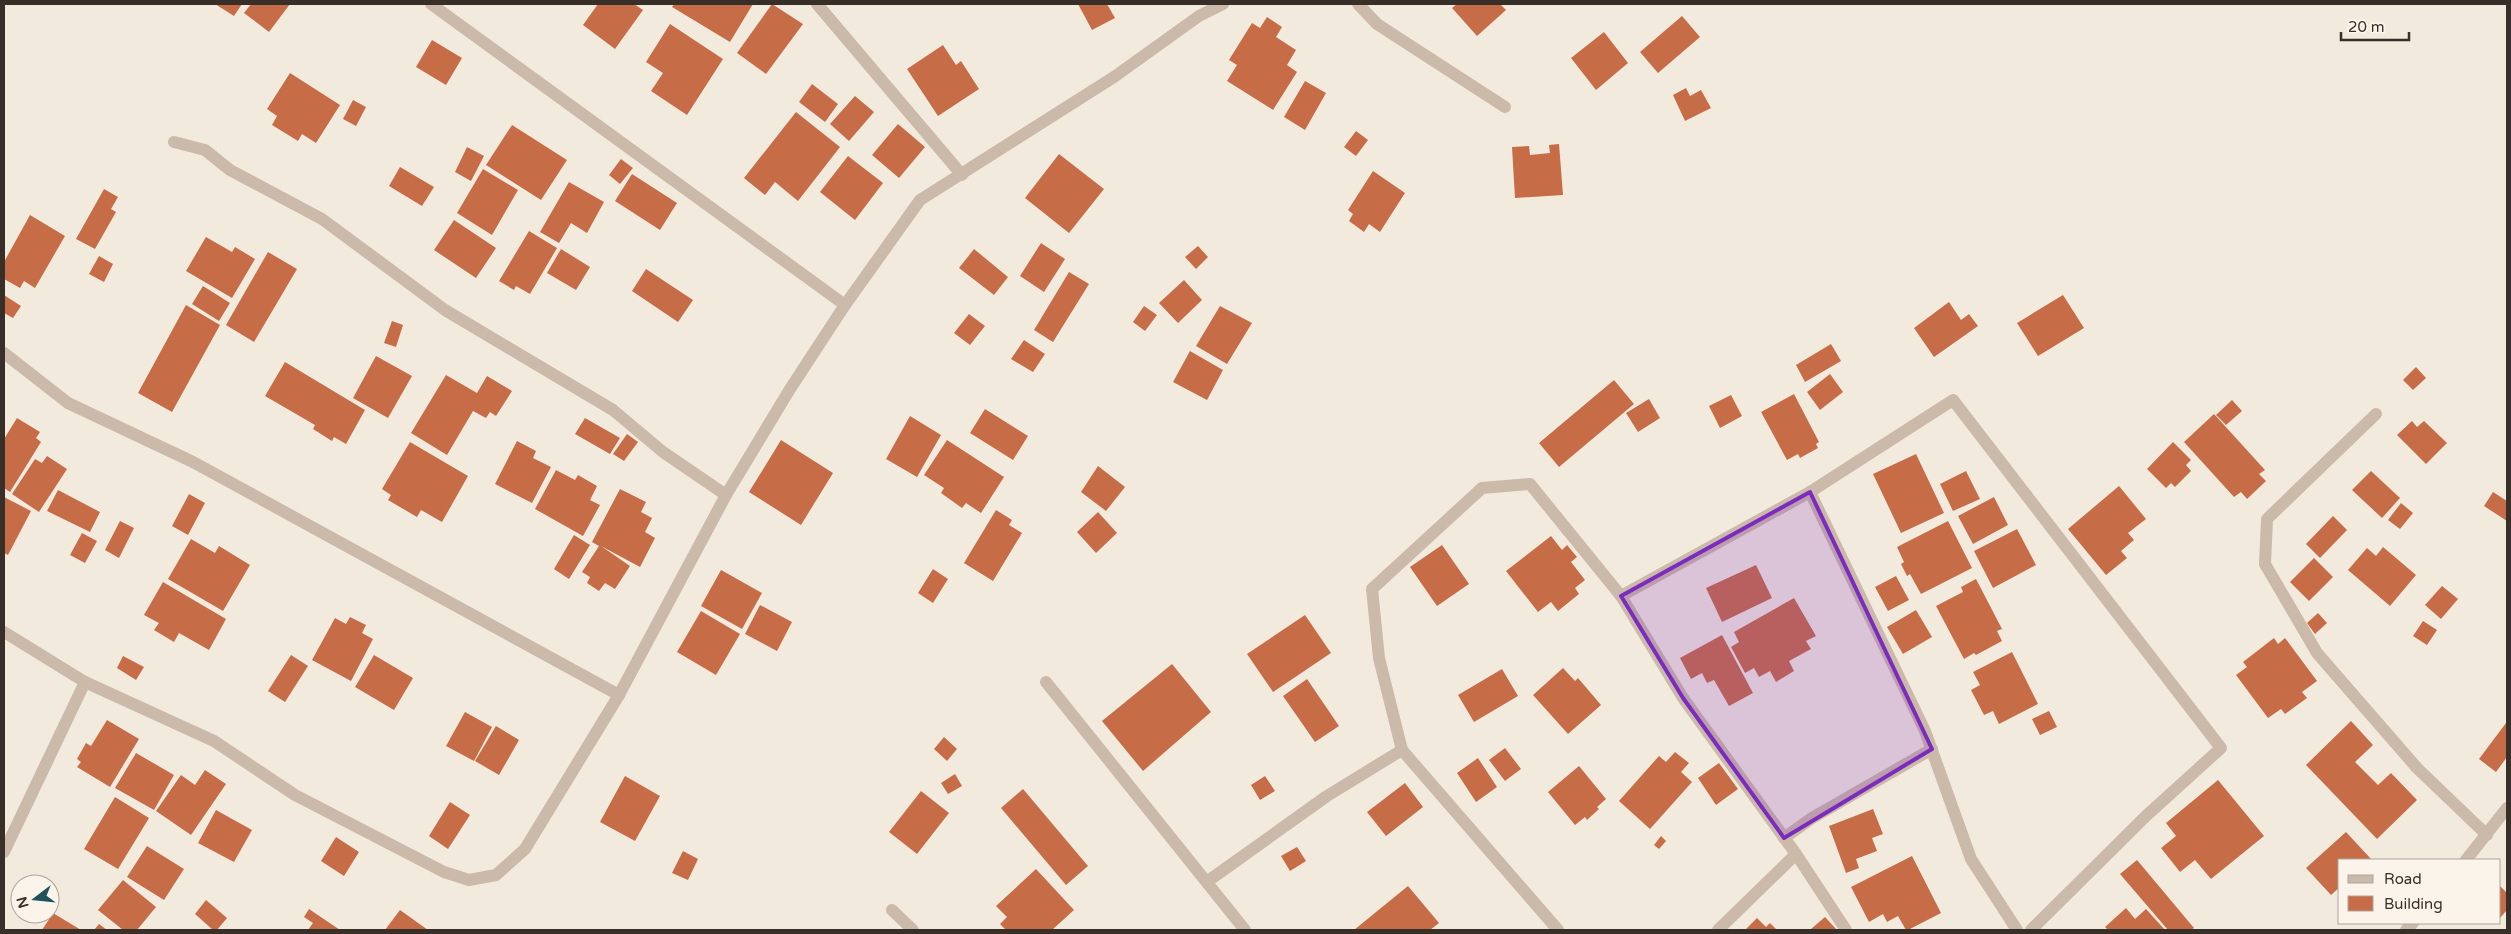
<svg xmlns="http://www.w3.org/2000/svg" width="2511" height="934" font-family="'Varela Round',sans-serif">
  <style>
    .building { fill: #c66d48 }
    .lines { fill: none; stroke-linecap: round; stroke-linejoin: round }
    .minor { stroke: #cbbaa9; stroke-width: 12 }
    .marked { fill: #7b2cbf; fill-opacity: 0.2; stroke: #7b2cbf; stroke-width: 4; stroke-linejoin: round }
  </style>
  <rect width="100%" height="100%" fill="#f3eade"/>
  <!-- building -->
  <g class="building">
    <polygon points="215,4 242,4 234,16"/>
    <polygon points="251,4 290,4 269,32 244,13"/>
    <polygon points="598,4 634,4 643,10 615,49 583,25"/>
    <polygon points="674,4 753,4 730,42 672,7"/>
    <polygon points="772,4 803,24 766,74 737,53"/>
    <polygon points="1078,4 1107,4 1115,18 1092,30"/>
    <polygon points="1457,4 1500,4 1506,10 1477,36 1452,8"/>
    <polygon points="1682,16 1700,37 1658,73 1640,52"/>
    <polygon points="1267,17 1282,27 1276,37 1296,50 1287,65 1297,72 1273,110 1227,81 1237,65 1229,60 1252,23 1260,28"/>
    <polygon points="670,24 723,59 687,115 651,91 663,73 646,62"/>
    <polygon points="1604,32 1628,63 1596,90 1571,58"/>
    <polygon points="432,40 462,58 446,85 416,67"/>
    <polygon points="943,45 956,65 961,61 979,89 938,116 907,69"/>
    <polygon points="290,73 340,105 316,143 302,134 298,141 272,125 277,116 267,109"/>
    <polygon points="1305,81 1326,93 1305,130 1284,117"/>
    <polygon points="812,84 838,104 825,122 799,102"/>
    <polygon points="1686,88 1690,96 1701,90 1711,108 1685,121 1673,95"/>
    <polygon points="855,96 874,112 849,141 830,124"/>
    <polygon points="353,100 366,107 356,126 343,119"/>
    <polygon points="796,112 840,147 798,201 775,182 765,195 744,178"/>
    <polygon points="898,124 925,147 899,178 872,155"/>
    <polygon points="512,125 567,160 541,200 486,165"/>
    <polygon points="1356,131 1368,140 1356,156 1344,147"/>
    <polygon points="1559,144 1563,195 1515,198 1512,147 1529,146 1530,155 1550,153 1549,145"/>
    <polygon points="467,147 484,156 471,181 455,172"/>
    <polygon points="1059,154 1104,189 1069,233 1025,198"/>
    <polygon points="848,156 883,183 855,220 820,192"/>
    <polygon points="621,159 633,168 620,184 609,175"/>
    <polygon points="400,167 434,187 422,206 389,186"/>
    <polygon points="483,169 518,190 492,235 457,213"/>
    <polygon points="1373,171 1405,193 1380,232 1369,224 1364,232 1349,221 1353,214 1348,210"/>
    <polygon points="632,174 677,203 660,230 615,201"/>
    <polygon points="569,182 604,202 587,233 571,223 559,243 540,232"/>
    <polygon points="104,189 118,197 111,209 116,212 95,249 76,239"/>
    <polygon points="30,215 65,236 35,288 24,281 20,288 4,279 4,262"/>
    <polygon points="454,220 496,248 476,278 434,250"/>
    <polygon points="529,231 557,248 530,294 516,286 514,290 499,281"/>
    <polygon points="206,237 232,252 235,247 255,259 232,298 186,271"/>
    <polygon points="1041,243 1065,259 1044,292 1020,276"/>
    <polygon points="1198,246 1208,257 1196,269 1185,257"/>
    <polygon points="561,249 590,267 576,290 547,273"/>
    <polygon points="974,249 1008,277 994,295 959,268"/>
    <polygon points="268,252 297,269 254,342 226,325"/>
    <polygon points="99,256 113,264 104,282 89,274"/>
    <polygon points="646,269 693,300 678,322 632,291"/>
    <polygon points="1069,272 1089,284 1053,342 1034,330"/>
    <polygon points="1184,280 1202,300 1178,323 1159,303"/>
    <polygon points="203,286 230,303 219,321 192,304"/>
    <polygon points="4,295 21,306 13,318 4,313"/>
    <polygon points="2063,295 2084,328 2038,356 2017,323"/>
    <polygon points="1949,302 1961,320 1969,314 1978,326 1934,357 1914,328"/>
    <polygon points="186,305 220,325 172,412 138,393"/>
    <polygon points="1144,306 1157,315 1145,331 1133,322"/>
    <polygon points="1220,306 1252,323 1227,364 1196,346"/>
    <polygon points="969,314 985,326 970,345 954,333"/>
    <polygon points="392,321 403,325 396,347 384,343"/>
    <polygon points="1024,340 1045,354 1033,372 1011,359"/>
    <polygon points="1831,344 1841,361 1805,382 1796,365"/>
    <polygon points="1190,351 1223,370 1207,400 1173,382"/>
    <polygon points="376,356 412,376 388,418 353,398"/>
    <polygon points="285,362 365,410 346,444 334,437 332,441 313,429 315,425 265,396"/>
    <polygon points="2416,367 2426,378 2413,390 2403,380"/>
    <polygon points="1830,374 1843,392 1820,410 1807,392"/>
    <polygon points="446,375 477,393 487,376 512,391 496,416 490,412 486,418 473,411 447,455 411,433"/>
    <polygon points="1614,380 1634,404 1559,467 1539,443"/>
    <polygon points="1794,394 1819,442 1816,444 1818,448 1800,458 1798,454 1787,460 1761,412"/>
    <polygon points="1731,395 1742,416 1720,428 1709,406"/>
    <polygon points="1649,399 1660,418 1638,432 1626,413"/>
    <polygon points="2232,400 2242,411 2226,425 2216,415"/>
    <polygon points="985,409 1028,436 1013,460 970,433"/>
    <polygon points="2214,414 2265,470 2259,474 2266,481 2247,499 2241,492 2234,497 2184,442"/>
    <polygon points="910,416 941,435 917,477 886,459"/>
    <polygon points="17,418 40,432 36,438 41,442 10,492 4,488 4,439"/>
    <polygon points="585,418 620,438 610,454 575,434"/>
    <polygon points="2412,421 2417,427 2424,421 2447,443 2426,464 2397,435"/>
    <polygon points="627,434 638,442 624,461 613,454"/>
    <polygon points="781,440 833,473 801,525 749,492"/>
    <polygon points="947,440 1004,477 981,513 966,503 962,508 941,493 944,488 924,475"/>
    <polygon points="517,441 536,451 533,458 551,467 532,503 495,484"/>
    <polygon points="410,442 468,476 442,522 421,510 417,517 388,500 391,495 382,489"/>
    <polygon points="2173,442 2191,460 2186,465 2191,471 2175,487 2171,483 2166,488 2147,469"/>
    <polygon points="1916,454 1944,513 1901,533 1873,474"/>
    <polygon points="47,456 67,469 39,512 12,494 35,459 42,463"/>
    <polygon points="1098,466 1125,487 1106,511 1081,492"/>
    <polygon points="556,470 575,480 578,475 597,486 590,500 600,505 583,536 535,509"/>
    <polygon points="1966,471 1980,499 1953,511 1940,484"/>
    <polygon points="2371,471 2400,498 2382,518 2352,490"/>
    <polygon points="2119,486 2146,519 2128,533 2134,540 2121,551 2127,558 2106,575 2068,529"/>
    <polygon points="620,489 646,502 641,512 652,518 645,532 655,538 640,567 601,546 630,566 615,589 605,583 599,591 587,583 590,577 582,572 599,546 592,542"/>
    <polygon points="58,490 100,512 90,532 47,511"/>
    <polygon points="2493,492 2507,501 2507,521 2484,506"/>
    <polygon points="189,494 205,503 188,535 172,526"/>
    <polygon points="4,497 31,511 8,555 4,553"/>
    <polygon points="1994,497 2008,525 1973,544 1958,516"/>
    <polygon points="2401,503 2413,513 2400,529 2388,520"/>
    <polygon points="996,510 1012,520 1009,525 1022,533 993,581 964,563"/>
    <polygon points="1098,512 1117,533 1096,553 1077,532"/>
    <polygon points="2333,516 2347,530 2320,558 2306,544"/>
    <polygon points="120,521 134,528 119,558 105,550"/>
    <polygon points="1948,521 1972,568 1921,594 1910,574 1907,576 1901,564 1904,562 1897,547"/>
    <polygon points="2017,529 2036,565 1993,588 1974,551"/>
    <polygon points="82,533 97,541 85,563 70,555"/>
    <polygon points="574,535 590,545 569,579 554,569"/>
    <polygon points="1551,536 1562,550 1567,545 1577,557 1571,562 1585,580 1575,588 1579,594 1558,611 1551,602 1538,612 1506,571"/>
    <polygon points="191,539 215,553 219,546 250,565 223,611 168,579"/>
    <polygon points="1442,545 1469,584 1437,606 1410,567"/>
    <polygon points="2383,547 2416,575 2390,606 2348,570 2367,548 2376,556"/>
    <polygon points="2314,558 2333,577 2309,601 2290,582"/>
    <polygon points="1756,565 1772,598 1722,622 1706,588"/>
    <polygon points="933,569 948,579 933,603 918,593"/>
    <polygon points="721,570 762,593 742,629 701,606"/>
    <polygon points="1896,576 1909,600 1888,611 1875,587"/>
    <polygon points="1976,579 2002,629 1997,631 2002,641 1976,655 1974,653 1964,659 1936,606 1963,592 1961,587"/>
    <polygon points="163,582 226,619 209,650 179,633 174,642 154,630 159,623 144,615"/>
    <polygon points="2442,586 2458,599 2441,619 2425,605"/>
    <polygon points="1794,598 1816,636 1806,641 1811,649 1789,661 1794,671 1776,682 1770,671 1759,677 1754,668 1745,673 1731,647 1739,642 1734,632"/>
    <polygon points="760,605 792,622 777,651 745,634"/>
    <polygon points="1916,610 1932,637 1903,654 1887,627"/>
    <polygon points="701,611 740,634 716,675 677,652"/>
    <polygon points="2318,613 2327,623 2315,634 2307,623"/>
    <polygon points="1305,615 1331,653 1273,692 1247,654"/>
    <polygon points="350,617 366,625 362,633 373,639 351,681 312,660 335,618 346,624"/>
    <polygon points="2423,621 2437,630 2427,645 2413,636"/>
    <polygon points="1722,635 1753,693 1729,706 1714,680 1707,683 1702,673 1691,679 1680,658"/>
    <polygon points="2274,638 2278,644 2285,638 2317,681 2302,692 2307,698 2285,714 2281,709 2268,718 2236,675 2247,667 2243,662"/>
    <polygon points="2012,652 2038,704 1999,724 1993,711 1984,715 1971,690 1980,685 1973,672"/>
    <polygon points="291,655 308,666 285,702 268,691"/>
    <polygon points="374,655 413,678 394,710 355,687"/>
    <polygon points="123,656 144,667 136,680 117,668"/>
    <polygon points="1172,664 1211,712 1143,771 1102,721"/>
    <polygon points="1563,668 1575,681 1578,678 1601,705 1568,734 1533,695"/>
    <polygon points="1502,669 1518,696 1474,722 1458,695"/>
    <polygon points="1307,679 1339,726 1315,742 1283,696"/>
    <polygon points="2049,711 2057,727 2040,735 2032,719"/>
    <polygon points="465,712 492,727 474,761 446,746"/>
    <polygon points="107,720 139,739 110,787 77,767 81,762 77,759 86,743 91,746"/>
    <polygon points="2351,721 2373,745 2355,762 2378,785 2391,773 2417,800 2377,839 2306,765"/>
    <polygon points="2506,723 2507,757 2496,772 2479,759"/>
    <polygon points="496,726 519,740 499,775 475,761"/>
    <polygon points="944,737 957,749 947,761 934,749"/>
    <polygon points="1505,748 1521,769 1505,781 1489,760"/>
    <polygon points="1675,752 1689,763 1681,772 1692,782 1650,829 1619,801 1659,756 1666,762"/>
    <polygon points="136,753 174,775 154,810 115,788"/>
    <polygon points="1478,758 1497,787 1476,802 1457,773"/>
    <polygon points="1719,763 1738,789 1716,805 1698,778"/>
    <polygon points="1579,766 1606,799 1597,807 1599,809 1587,820 1585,817 1575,825 1548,792"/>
    <polygon points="205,770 226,784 191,835 156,811 181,775 195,785"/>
    <polygon points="955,774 962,786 948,794 941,783"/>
    <polygon points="625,776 660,796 635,841 600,822"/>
    <polygon points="1265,776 1275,791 1260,800 1251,785"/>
    <polygon points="2218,780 2264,836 2211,879 2195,860 2180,872 2161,848 2176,836 2166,823"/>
    <polygon points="1405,783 1423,807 1386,836 1367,812"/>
    <polygon points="1023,789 1088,866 1066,885 1001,808"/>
    <polygon points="921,791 949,813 917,854 889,832"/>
    <polygon points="115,797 149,818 118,869 84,849"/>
    <polygon points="450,802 470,815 448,849 429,836"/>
    <polygon points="1873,809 1883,834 1872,838 1877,851 1856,859 1859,868 1846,873 1829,826"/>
    <polygon points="216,810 252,830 234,862 198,843"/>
    <polygon points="2346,832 2371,859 2340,860 2340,887 2331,895 2306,868"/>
    <polygon points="1661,836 1666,841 1659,849 1654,845"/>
    <polygon points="336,837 359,852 344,876 321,861"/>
    <polygon points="147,846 184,869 164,900 127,877"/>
    <polygon points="1297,847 1306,861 1290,871 1281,856"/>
    <polygon points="683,851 698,859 688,880 672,873"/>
    <polygon points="1912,856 1941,913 1908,930 1906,930 1898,916 1887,922 1883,914 1869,922 1851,887"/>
    <polygon points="2137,860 2194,928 2191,930 2168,930 2120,874"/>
    <polygon points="1036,869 1074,910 1052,930 1006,930 1000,924 1007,917 996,906"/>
    <polygon points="123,880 156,907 137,930 123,930 98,910"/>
    <polygon points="1408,886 1439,923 1430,930 1354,930"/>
    <polygon points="2500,886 2507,893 2507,910 2500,918"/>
    <polygon points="206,900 227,918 217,930 213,930 195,914"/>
    <polygon points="2126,908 2135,919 2146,909 2165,930 2108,930 2105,927"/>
    <polygon points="309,909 340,930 308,930 313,923 304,917"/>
    <polygon points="400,910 428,930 385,930"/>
    <polygon points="53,913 81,930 42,930"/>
    <polygon points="1825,917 1837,930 1812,930 1811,929"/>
    <polygon points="1757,918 1766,927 1770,923 1777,930 1745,930"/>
    <polygon points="99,924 107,930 94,930"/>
  </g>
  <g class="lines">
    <!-- minor -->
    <g class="minor">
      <polyline points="431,4 845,305"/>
      <polyline points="817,4 962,175"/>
      <polyline points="1358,4 1377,24 1505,107"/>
      <polyline points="174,142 205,150 230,170 322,219 445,310 613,410 663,452 726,495"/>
      <polyline points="4,353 68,403 193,462 619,695"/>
      <polyline points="2376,414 2267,519 2265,564 2317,653 2417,768 2487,835"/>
      <polyline points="1810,492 1925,731 1971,859 2017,930"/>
      <polyline points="1621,596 1810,492 1953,400 2221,748 2146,816 2031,930"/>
      <polyline points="4,632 85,682 214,741 295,795 444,872 469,880 496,875 525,849 619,695 726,495 790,389 845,305 920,200 1114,77 1199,16 1223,4"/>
      <polyline points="1046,682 1245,930"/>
      <polyline points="1402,750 1379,658 1372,589 1482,488 1530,484 1621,596 1683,698 1796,854 1846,930"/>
      <polyline points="1784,838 1812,818 1932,749"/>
      <polyline points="4,852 85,682"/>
      <polyline points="2466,860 2507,808"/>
      <polyline points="1208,881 1327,796 1402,750 1558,930"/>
      <polyline points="892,910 913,930"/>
      <polyline points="1718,930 1796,854"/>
      <polyline points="2406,930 2413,923"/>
    </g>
  </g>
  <!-- marked area -->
  <path class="marked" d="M1810,492L1932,749L1784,838L1683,698L1621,596Z"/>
  <!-- border -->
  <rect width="2511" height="934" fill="none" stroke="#382f29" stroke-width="10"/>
  <!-- legend -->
  <rect x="2338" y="859" width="162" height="65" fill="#faf4ea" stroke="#aca59d"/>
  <rect x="2348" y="875" width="25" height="8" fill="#cbbaa9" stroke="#aca59d"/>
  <text x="2384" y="884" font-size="15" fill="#382f29">Road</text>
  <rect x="2348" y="896" width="25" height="15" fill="#c66d48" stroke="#aca59d"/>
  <text x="2384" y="909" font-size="15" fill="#382f29">Building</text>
  <!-- north arrow -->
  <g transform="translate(35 899) rotate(254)"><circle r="24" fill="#faf4ea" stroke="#aca59d"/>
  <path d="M0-4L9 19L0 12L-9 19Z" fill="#1e535a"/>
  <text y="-8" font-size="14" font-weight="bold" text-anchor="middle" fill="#382f29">N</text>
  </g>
  <!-- scale -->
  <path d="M2341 32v8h68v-8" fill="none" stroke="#382f29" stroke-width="2.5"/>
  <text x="2348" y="32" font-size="15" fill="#382f29" stroke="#faf4ea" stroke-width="4" paint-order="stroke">20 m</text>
</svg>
